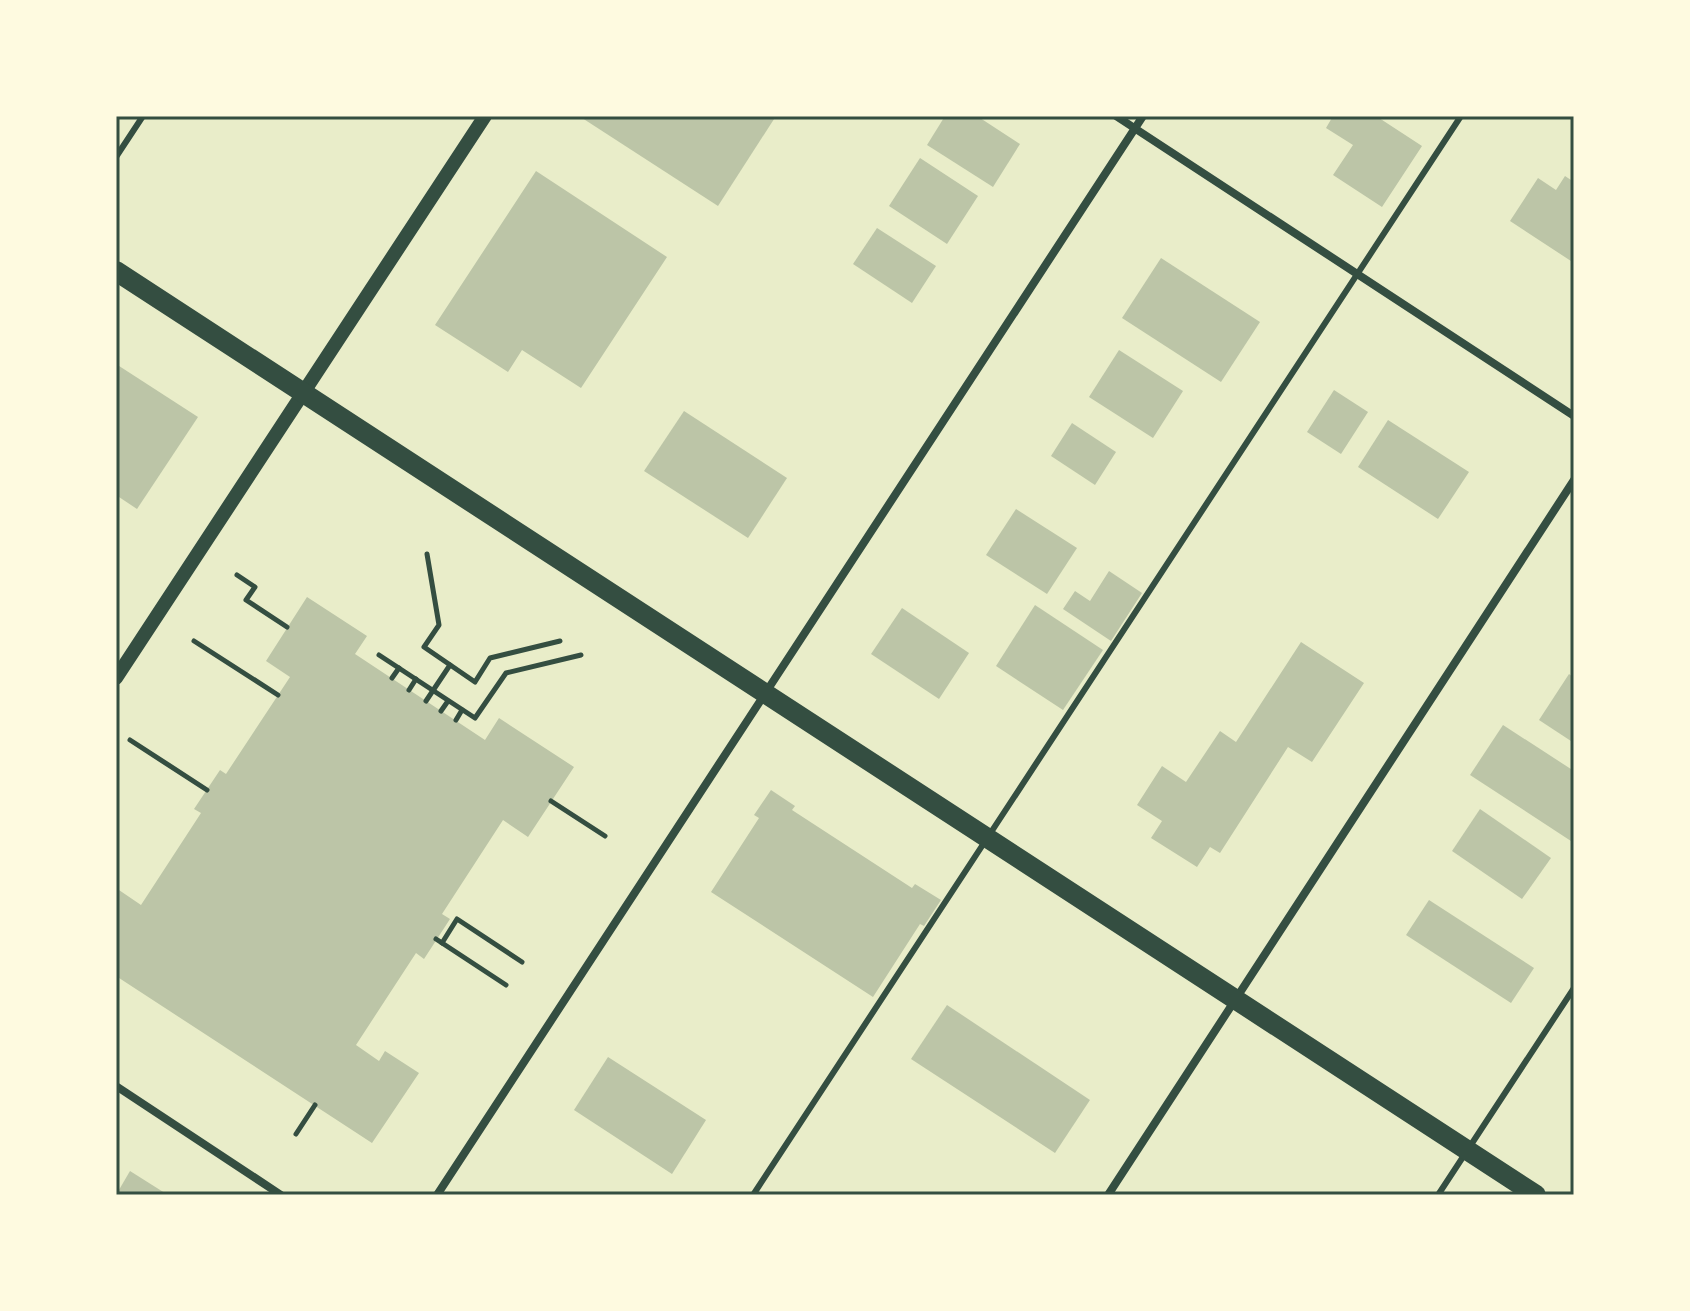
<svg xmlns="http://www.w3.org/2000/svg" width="1690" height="1311" font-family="Rubik,sans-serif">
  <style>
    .building { fill: #bcc5a7 }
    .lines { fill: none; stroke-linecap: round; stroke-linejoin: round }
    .path { stroke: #344e41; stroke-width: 5 }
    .service { stroke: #344e41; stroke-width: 6 }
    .minor { stroke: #344e41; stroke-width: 8 }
    .tertiary { stroke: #344e41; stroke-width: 14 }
    .primary { stroke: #344e41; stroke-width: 20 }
    .neatline { fill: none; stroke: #344e41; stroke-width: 3 }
  </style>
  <rect width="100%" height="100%" fill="#e9edc9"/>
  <!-- building -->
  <g class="building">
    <polygon points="579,116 776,116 718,206"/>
    <polygon points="945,116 977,116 1020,144 993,187 927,145"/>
    <polygon points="1333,116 1376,116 1422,146 1382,207 1333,175 1353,145 1326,128"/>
    <polygon points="920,158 978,196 947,244 889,206"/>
    <polygon points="536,171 667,257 581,388 522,350 508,372 435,325"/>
    <polygon points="1565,176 1574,182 1574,263 1510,221 1538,178 1556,190"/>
    <polygon points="877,228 936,266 912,303 853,264"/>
    <polygon points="1161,258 1260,322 1221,382 1122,318"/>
    <polygon points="1119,350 1183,391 1153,438 1089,397"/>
    <polygon points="116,364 198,417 137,509 116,495"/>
    <polygon points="1334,390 1368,412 1341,454 1307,432"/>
    <polygon points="684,411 787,478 748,538 644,471"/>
    <polygon points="1388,420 1469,472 1438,519 1358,467"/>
    <polygon points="1072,423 1116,452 1095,485 1051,456"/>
    <polygon points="1016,509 1077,548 1047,594 986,555"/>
    <polygon points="1109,571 1142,593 1111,641 1063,609 1075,591 1090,601"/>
    <polygon points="307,597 367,636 355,654 485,740 499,718 574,767 528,837 503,820 442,914 450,919 424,959 416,953 356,1045 379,1061 385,1051 419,1073 372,1143 116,976 116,888 141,905 201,813 194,809 220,770 226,774 290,677 266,661"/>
    <polygon points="1035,605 1103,650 1063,710 996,666"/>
    <polygon points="902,608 969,653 939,699 871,654"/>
    <polygon points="1301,642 1364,683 1312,762 1288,747 1220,853 1210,847 1197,867 1151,838 1162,821 1137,805 1162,766 1186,782 1220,731 1236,742"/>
    <polygon points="1569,674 1574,678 1574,743 1539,720"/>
    <polygon points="1503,725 1574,771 1574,843 1470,775"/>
    <polygon points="771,790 795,806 792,810 912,888 915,884 941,900 924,926 920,924 873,997 711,892 759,818 754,815"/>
    <polygon points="1480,809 1551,858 1522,899 1452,851"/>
    <polygon points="1429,900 1534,968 1511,1003 1406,935"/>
    <polygon points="947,1005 1090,1100 1055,1153 911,1059"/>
    <polygon points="608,1057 706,1120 672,1174 574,1110"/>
    <polygon points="130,1171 168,1195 116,1195"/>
  </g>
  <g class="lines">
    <!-- path -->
    <g class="path">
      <polyline points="427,554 439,625 424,647 475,682 490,658 560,641"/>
      <polyline points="237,575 255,587 246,600 287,627"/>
      <polyline points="194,641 278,695"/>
      <polyline points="379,655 475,718 506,673 581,655"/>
      <polyline points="392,678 399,668"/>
      <polyline points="409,690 416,679"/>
      <polyline points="426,701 450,665"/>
      <polyline points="441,711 448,701"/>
      <polyline points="456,720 462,710"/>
      <polyline points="130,740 207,790"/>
      <polyline points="551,801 605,836"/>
      <polyline points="436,939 506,985"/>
      <polyline points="442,943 457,919 522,962"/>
      <polyline points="296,1134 315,1105"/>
    </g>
    <!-- service -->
    <g class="service">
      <polyline points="116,157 143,116"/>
      <polyline points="753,1195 1461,116"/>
      <polyline points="1438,1195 1574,988"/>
    </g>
    <!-- minor -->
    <g class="minor">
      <polyline points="1116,116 1574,416"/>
      <polyline points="116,1086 281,1195"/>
      <polyline points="437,1195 1143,116"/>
      <polyline points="1108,1195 1574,480"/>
    </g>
    <!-- tertiary -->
    <polyline class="tertiary" points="116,678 485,116"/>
    <!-- primary -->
    <polyline class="primary" points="116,271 1536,1195"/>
  </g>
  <!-- border -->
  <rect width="1690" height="1311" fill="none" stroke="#fefae0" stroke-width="236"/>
  <rect x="118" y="118" width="1454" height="1075" class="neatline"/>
</svg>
